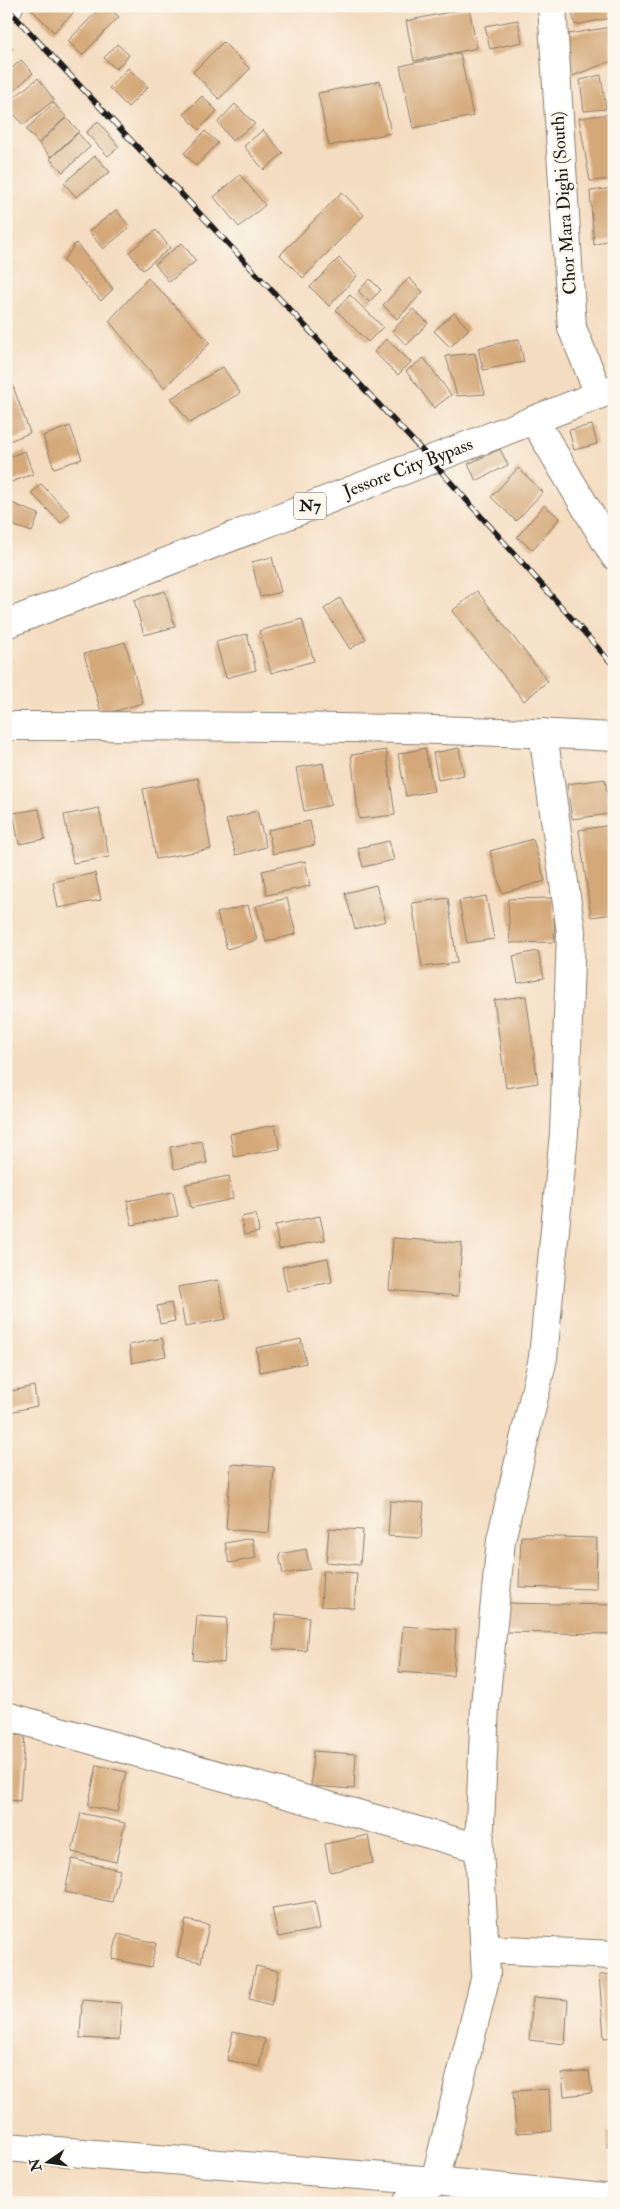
<svg xmlns="http://www.w3.org/2000/svg" width="620" height="2209" font-family="'IM FELL Double Pica',serif">
  <style>
    .building { fill: #d4a878 }
    .lines { fill: none; stroke-linecap: round; stroke-linejoin: round }
    .minor-casing { stroke: #887c6e; stroke-width: 30 }
    .trunk-casing { stroke: #887c6e; stroke-width: 30 }
    .minor { stroke: #fff; stroke-width: 28 }
    .trunk { stroke: #fff; stroke-width: 28 }
    .rail-casing { stroke: #1c1c1c; stroke-width: 5.5 }
    .rail { stroke: #fbf7ec; stroke-width: 4; stroke-dasharray: 11; stroke-linecap: butt }
    .labels { text-anchor: middle; dominant-baseline: central; stroke-width: 5; stroke-linejoin: round; paint-order: stroke }
    .shield { fill: #fbf7ec; stroke: #5f5e5a; stroke-width: 1 }
    .shield-label { font-size: 16px; font-weight: bold; fill: #1c1c1c }
    .street-label { font-size: 18px; fill: #1c1c1c; stroke: #fbf7ec }
  </style>
  <rect width="100%" height="100%" fill="#fbf7ec"/>
  <filter id="ink" filterUnits="userSpaceOnUse"><feTurbulence type="fractalNoise" baseFrequency=".02" numOctaves="2"/><feDisplacementMap in="SourceGraphic" scale="10" xChannelSelector="R" yChannelSelector="G"/><feConvolveMatrix kernelMatrix="1 2 1 2 8 2 1 2 1" color-interpolation-filters="sRGB"/></filter>
  <filter id="wash" filterUnits="userSpaceOnUse"><feTurbulence type="fractalNoise" baseFrequency=".0096" numOctaves="4" result="noise"/><feDisplacementMap in="SourceGraphic" scale="20" xChannelSelector="R" yChannelSelector="G"/><feGaussianBlur stdDeviation="1.12" result="paint"/><feColorMatrix in="noise" values="0 0 0 0 0 0 0 0 0 0 0 0 0 0 0 0 0 1.4 0 .05"/><feComposite in="paint" operator="in"/></filter>
  <g filter="url(#wash)">
    <rect width="100%" height="100%" fill="#f4dcc0"/>
    <g id="blocks">
      <!-- building -->
      <g class="building">
        <polygon points="28,6 68,6 74,12 54,32"/>
        <polygon points="102,6 107,6 119,17 82,55 68,41"/>
        <polygon points="571,6 608,6 611,18 575,25"/>
        <polygon points="469,8 477,48 414,61 406,21"/>
        <polygon points="518,20 522,42 490,49 485,26"/>
        <polygon points="612,27 614,60 570,77 568,34"/>
        <polygon points="6,40 13,49 6,54"/>
        <polygon points="223,42 250,69 219,99 193,72"/>
        <polygon points="117,44 129,55 116,69 104,58"/>
        <polygon points="460,53 473,116 413,128 400,66"/>
        <polygon points="21,60 33,73 9,95 6,91 6,73"/>
        <polygon points="128,68 148,87 128,107 109,88"/>
        <polygon points="601,75 606,109 584,111 580,80"/>
        <polygon points="38,78 54,100 23,125 6,104"/>
        <polygon points="380,81 391,133 329,146 318,93"/>
        <polygon points="202,96 217,111 199,130 184,114"/>
        <polygon points="54,103 66,117 38,143 26,129"/>
        <polygon points="235,104 255,124 232,141 218,122"/>
        <polygon points="610,114 614,123 614,179 590,181 579,118"/>
        <polygon points="66,118 79,131 51,157 39,144"/>
        <polygon points="98,121 119,147 108,156 86,133"/>
        <polygon points="263,130 283,153 264,170 244,146"/>
        <polygon points="205,131 218,143 196,166 184,153"/>
        <polygon points="78,133 90,147 63,172 50,159"/>
        <polygon points="95,156 110,172 76,197 64,183"/>
        <polygon points="240,175 265,205 239,227 214,197"/>
        <polygon points="614,188 614,238 594,245 590,191"/>
        <polygon points="342,192 364,215 303,278 280,255"/>
        <polygon points="116,210 130,227 103,249 89,231"/>
        <polygon points="156,230 170,248 143,270 129,252"/>
        <polygon points="76,243 113,289 101,301 63,261"/>
        <polygon points="182,243 196,261 169,282 155,264"/>
        <polygon points="339,258 357,276 329,306 310,287"/>
        <polygon points="148,278 210,343 164,388 109,321"/>
        <polygon points="409,278 423,292 397,319 383,305"/>
        <polygon points="370,279 381,290 369,302 358,291"/>
        <polygon points="350,295 383,327 368,342 336,310"/>
        <polygon points="413,309 428,323 407,345 392,331"/>
        <polygon points="454,313 469,329 450,347 434,331"/>
        <polygon points="386,339 411,362 398,375 374,352"/>
        <polygon points="519,339 524,362 483,370 478,348"/>
        <polygon points="475,353 485,394 457,396 446,356"/>
        <polygon points="424,358 451,395 434,408 406,371"/>
        <polygon points="6,367 30,433 6,442"/>
        <polygon points="223,367 240,393 190,423 171,398"/>
        <polygon points="592,425 597,444 574,450 569,430"/>
        <polygon points="70,426 82,459 54,468 43,436"/>
        <polygon points="500,449 508,465 476,481 468,464"/>
        <polygon points="25,451 33,474 6,484 6,458"/>
        <polygon points="518,468 543,492 516,521 491,497"/>
        <polygon points="41,484 70,514 61,523 31,493"/>
        <polygon points="6,501 39,514 32,532 6,523"/>
        <polygon points="544,505 560,518 533,550 517,537"/>
        <polygon points="272,557 281,592 260,597 252,562"/>
        <polygon points="165,591 175,627 144,635 134,600"/>
        <polygon points="477,591 548,681 524,701 452,611"/>
        <polygon points="340,598 366,639 350,649 324,609"/>
        <polygon points="302,619 314,661 271,673 259,631"/>
        <polygon points="247,634 256,670 226,678 216,642"/>
        <polygon points="125,642 143,703 102,715 84,654"/>
        <polygon points="425,748 434,791 406,796 398,754"/>
        <polygon points="459,748 464,775 438,780 433,753"/>
        <polygon points="386,750 395,815 359,819 351,755"/>
        <polygon points="323,763 331,805 304,811 296,768"/>
        <polygon points="198,778 211,849 156,859 143,789"/>
        <polygon points="605,779 610,814 572,819 567,784"/>
        <polygon points="99,808 109,857 73,863 64,815"/>
        <polygon points="39,809 45,839 19,844 13,813"/>
        <polygon points="257,811 266,847 236,855 226,820"/>
        <polygon points="310,821 315,845 273,854 268,830"/>
        <polygon points="611,825 614,847 614,914 591,917 579,830"/>
        <polygon points="533,839 545,881 502,893 490,851"/>
        <polygon points="389,841 394,860 363,867 358,848"/>
        <polygon points="305,861 310,886 267,895 262,871"/>
        <polygon points="95,873 101,900 58,908 53,882"/>
        <polygon points="376,885 386,921 355,929 345,893"/>
        <polygon points="486,896 494,939 467,943 459,901"/>
        <polygon points="287,898 296,934 266,942 256,906"/>
        <polygon points="448,898 457,963 422,967 412,903"/>
        <polygon points="553,898 555,942 510,943 508,899"/>
        <polygon points="248,905 257,940 227,949 217,913"/>
        <polygon points="538,951 544,978 518,983 513,956"/>
        <polygon points="526,996 538,1083 506,1088 494,1000"/>
        <polygon points="275,1125 280,1149 234,1157 230,1134"/>
        <polygon points="202,1141 207,1163 174,1169 170,1147"/>
        <polygon points="229,1176 233,1199 191,1208 186,1184"/>
        <polygon points="173,1192 178,1216 132,1225 127,1201"/>
        <polygon points="256,1214 259,1232 244,1235 241,1217"/>
        <polygon points="320,1216 325,1240 279,1249 275,1225"/>
        <polygon points="393,1238 462,1243 458,1296 389,1290"/>
        <polygon points="328,1258 332,1282 287,1291 282,1267"/>
        <polygon points="218,1280 226,1319 185,1327 178,1287"/>
        <polygon points="171,1303 175,1321 160,1324 157,1306"/>
        <polygon points="162,1338 166,1356 132,1363 129,1345"/>
        <polygon points="301,1339 306,1363 260,1372 256,1348"/>
        <polygon points="34,1386 37,1406 10,1412 7,1392"/>
        <polygon points="231,1464 274,1467 269,1533 226,1529"/>
        <polygon points="390,1501 424,1503 421,1538 388,1536"/>
        <polygon points="329,1528 363,1530 360,1565 326,1562"/>
        <polygon points="521,1536 597,1538 596,1589 519,1587"/>
        <polygon points="252,1538 256,1558 229,1563 225,1543"/>
        <polygon points="306,1549 310,1569 283,1574 279,1554"/>
        <polygon points="323,1571 357,1573 354,1608 321,1606"/>
        <polygon points="505,1603 614,1605 614,1634 505,1632"/>
        <polygon points="276,1614 309,1617 306,1651 273,1649"/>
        <polygon points="197,1616 227,1618 224,1663 193,1660"/>
        <polygon points="403,1626 456,1630 453,1676 399,1672"/>
        <polygon points="6,1734 25,1736 20,1801 6,1800"/>
        <polygon points="313,1751 356,1754 354,1789 311,1786"/>
        <polygon points="97,1765 126,1772 117,1812 88,1806"/>
        <polygon points="81,1813 125,1823 116,1862 72,1852"/>
        <polygon points="368,1835 373,1863 330,1872 325,1844"/>
        <polygon points="72,1859 120,1870 112,1902 65,1892"/>
        <polygon points="315,1901 320,1929 278,1937 272,1908"/>
        <polygon points="186,1920 209,1925 201,1962 177,1957"/>
        <polygon points="118,1934 156,1943 151,1967 112,1959"/>
        <polygon points="256,1966 279,1971 271,2005 249,1999"/>
        <polygon points="614,1974 614,2037 604,2038 599,1975"/>
        <polygon points="533,1997 568,2000 565,2044 529,2040"/>
        <polygon points="82,2000 121,2003 119,2040 80,2038"/>
        <polygon points="233,2032 265,2039 259,2067 227,2060"/>
        <polygon points="589,2071 592,2093 564,2096 562,2074"/>
        <polygon points="549,2089 551,2131 516,2133 513,2091"/>
        <polygon points="608,2131 614,2131 614,2147 607,2147"/>
      </g>
    </g>
  </g>
  <g filter="url(#ink)">
    <use href="#blocks" fill-opacity="0" stroke="#887c6e" stroke-width="1"/>
    <g class="lines">
      <defs>
        <g id="minor">
          <polyline points="552,6 572,328 599,394"/>
          <polyline points="6,9 9,6"/>
          <polyline points="534,420 614,555"/>
          <path d="M6,726C209,726 412,726 614,737"/>
          <polyline points="6,1716 479,1848 486,1975 435,2181 407,2203"/>
          <polyline points="479,1848 485,1705 501,1540 543,1358 564,1133 571,932 543,733"/>
          <polyline points="485,1949 614,1955"/>
          <polyline points="6,2147 435,2181 614,2199"/>
        </g>
        <polyline id="trunk" points="6,624 614,389"/>
      </defs>
      <!-- minor casing -->
      <use href="#minor" class="minor-casing"/>
      <!-- trunk casing -->
      <use href="#trunk" class="trunk-casing"/>
      <!-- minor -->
      <use href="#minor" class="minor"/>
      <!-- trunk -->
      <use href="#trunk" class="trunk"/>
      <defs>
        <polyline id="rail" points="6,7 430,459 614,666"/>
      </defs>
      <!-- rail casing -->
      <use href="#rail" class="rail-casing"/>
      <!-- rail -->
      <use href="#rail" class="rail"/>
    </g>
  </g>
  <g class="labels">
    <!-- shield labels -->
    <rect class="shield" x="294" y="492.5" width="32" height="27" rx="4"/>
    <g class="shield-label">
      <text x="310" y="506">N7</text>
    </g>
    <!-- street labels -->
    <g class="street-label">
      <text transform="translate(564 203) rotate(-94)">Chor Mara Dighi (South)</text>
      <text transform="translate(408 468) rotate(-21)">Jessore City Bypass</text>
    </g>
  </g>
  <!-- margin -->
  <rect width="620" height="2209" fill="none" stroke="#fbf7ec" stroke-width="25"/>
  <!-- north arrow -->
  <g transform="translate(48 2162) rotate(257)" stroke="#fbf7ec" stroke-width="4" paint-order="stroke">
  <path d="M0-4L9 19L0 12L-9 19Z" fill="#1c1c1c"/>
  <text y="-8" font-size="14" font-weight="bold" text-anchor="middle" fill="#1c1c1c">N</text>
  </g>
</svg>
